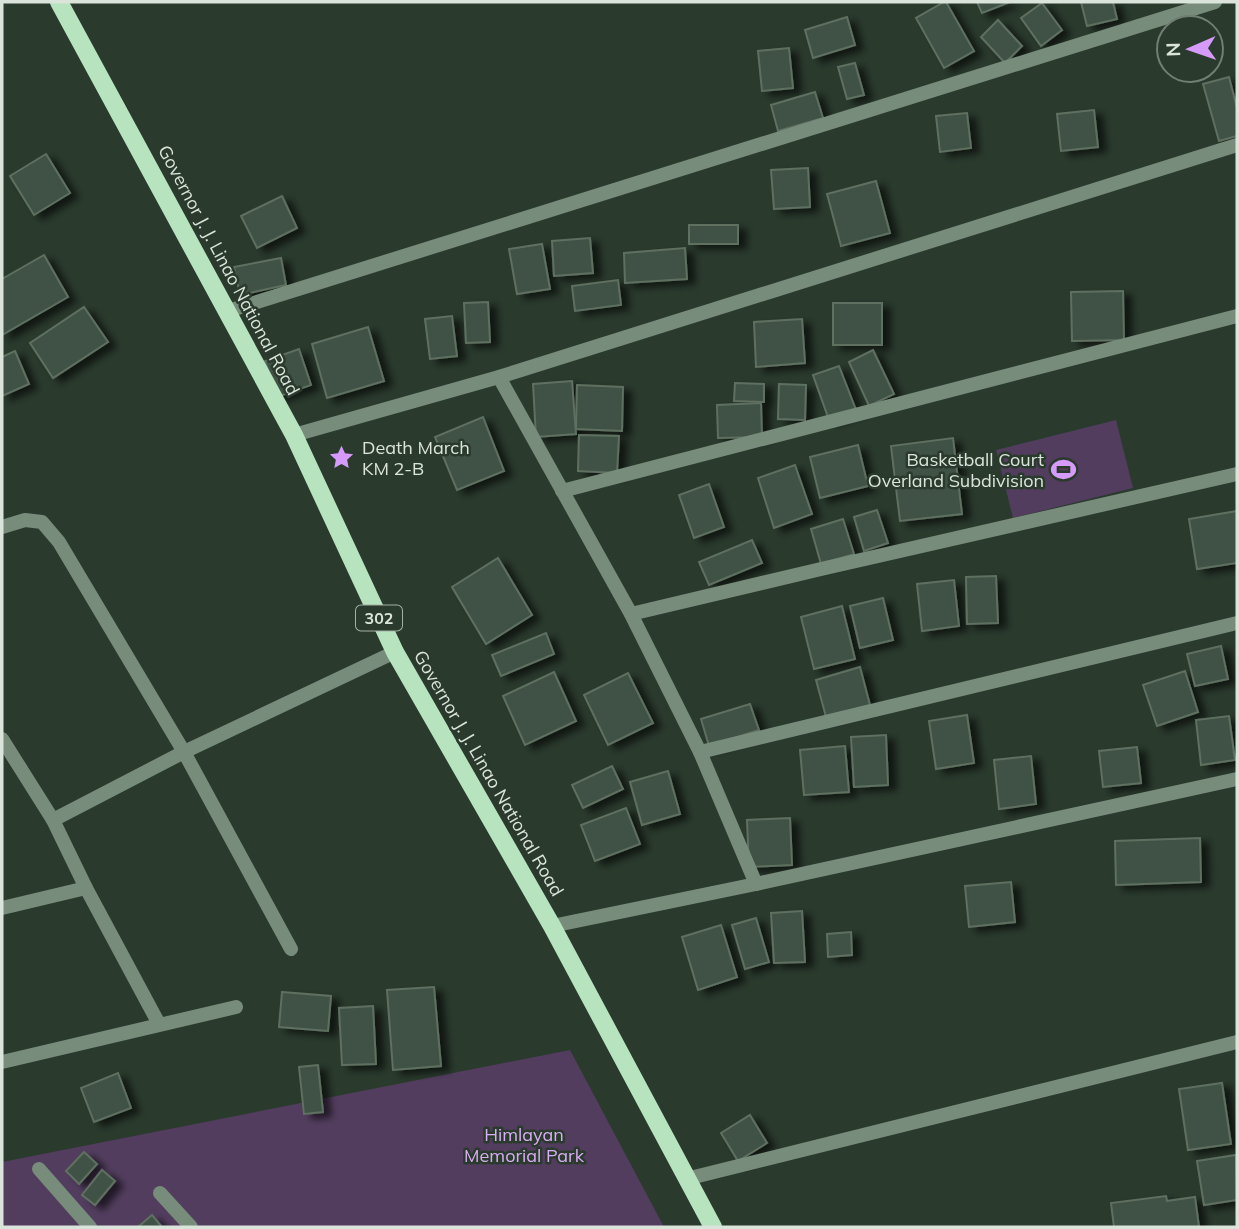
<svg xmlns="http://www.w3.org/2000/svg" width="1239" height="1229" font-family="Mulish,sans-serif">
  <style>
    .green { fill: #523d5e }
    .building { fill: #405144; stroke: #5e7061; stroke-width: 2; filter: url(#shadow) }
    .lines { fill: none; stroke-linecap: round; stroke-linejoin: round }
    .service { stroke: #778c7b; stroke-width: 14 }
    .minor { stroke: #778c7b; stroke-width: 14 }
    .primary { stroke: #b7e3bf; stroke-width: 18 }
    .labels { text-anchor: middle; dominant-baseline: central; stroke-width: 5; stroke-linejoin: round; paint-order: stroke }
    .shield { fill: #2a3a2d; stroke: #a5b1a7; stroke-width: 2 }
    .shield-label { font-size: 16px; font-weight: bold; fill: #dae4db }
    .street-label { font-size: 18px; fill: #dae4db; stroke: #2a3a2d }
    .poi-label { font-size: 18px; fill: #dae4db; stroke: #2a3a2d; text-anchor: start }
    .park-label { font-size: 18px; fill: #d9adf4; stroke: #2a3a2d }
  </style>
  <defs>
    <filter id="shadow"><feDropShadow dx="8" dy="4.5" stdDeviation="3.5" flood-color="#0009"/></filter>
  </defs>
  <rect width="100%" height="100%" fill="#2a3a2d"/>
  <!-- green -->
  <g class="green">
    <polygon points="1116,420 1133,488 1013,518 996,450"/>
    <polygon points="570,1050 664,1227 2,1227 2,1162"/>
  </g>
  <!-- building -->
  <g class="building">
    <polygon points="944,2 946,2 974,51 944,68 916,18"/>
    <polygon points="977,2 1010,2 982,13"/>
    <polygon points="1081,2 1113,2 1117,19 1087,26"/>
    <polygon points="1042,3 1062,30 1041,46 1021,18"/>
    <polygon points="847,17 855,45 813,58 805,30"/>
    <polygon points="998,20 1022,46 1005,63 981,37"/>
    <polygon points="789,48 793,88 762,91 758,51"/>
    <polygon points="855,63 864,95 847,99 838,67"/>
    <polygon points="1229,77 1237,108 1237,136 1219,141 1203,84"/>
    <polygon points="815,92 823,118 778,131 771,105"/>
    <polygon points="1094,110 1098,147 1061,151 1057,114"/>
    <polygon points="967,113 971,148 940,152 936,116"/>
    <polygon points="46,154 70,193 34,215 10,176"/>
    <polygon points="808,168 810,207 774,209 771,170"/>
    <polygon points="876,181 890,233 841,246 827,194"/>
    <polygon points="282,196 297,228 257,248 241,216"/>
    <rect x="689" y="225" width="49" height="19"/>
    <polygon points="590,238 593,273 554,276 552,241"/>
    <polygon points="542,244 550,289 517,294 509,249"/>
    <polygon points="685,248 687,279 625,283 624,253"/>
    <polygon points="44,255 68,297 2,335 2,279"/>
    <polygon points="281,258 286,285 240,295 234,267"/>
    <polygon points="618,280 621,305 575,311 572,286"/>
    <polygon points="1123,291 1124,340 1072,341 1071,292"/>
    <polygon points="488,302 490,342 466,343 464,303"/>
    <rect x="833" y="303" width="49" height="42"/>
    <polygon points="84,307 108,342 53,378 30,343"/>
    <polygon points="452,316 457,356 430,359 425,319"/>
    <polygon points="802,319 805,363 756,367 754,322"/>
    <polygon points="368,327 384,381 327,398 312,344"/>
    <polygon points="299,349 311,385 277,397 265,361"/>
    <polygon points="873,350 894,394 869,406 849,362"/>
    <polygon points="15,351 29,384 2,396 2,357"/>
    <polygon points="839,366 856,410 829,420 813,375"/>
    <polygon points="572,381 576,434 536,437 533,384"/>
    <polygon points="735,383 764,384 764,402 734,401"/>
    <polygon points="779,384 806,385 805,420 778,419"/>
    <polygon points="577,385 623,387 622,431 576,429"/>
    <polygon points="761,403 762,437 718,438 717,405"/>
    <polygon points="483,417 504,471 457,490 435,437"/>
    <polygon points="579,435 619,436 617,473 578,471"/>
    <polygon points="953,438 962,514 900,521 891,446"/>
    <polygon points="858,445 868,486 820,498 810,457"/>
    <polygon points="795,465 812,514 774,528 758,478"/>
    <polygon points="709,484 724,527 694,538 679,495"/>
    <polygon points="877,510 888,543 864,551 854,517"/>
    <polygon points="1237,511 1237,563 1197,569 1189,519"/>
    <polygon points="843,519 854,554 821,564 811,529"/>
    <polygon points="752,540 762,563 709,585 699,562"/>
    <polygon points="498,558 532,615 486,644 452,587"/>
    <polygon points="996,576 998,623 967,624 966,577"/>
    <polygon points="954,580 959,626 922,631 917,584"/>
    <polygon points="883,598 893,640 860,648 850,606"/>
    <polygon points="842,606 855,659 814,669 801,617"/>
    <polygon points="546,633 554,654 501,676 492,655"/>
    <polygon points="1221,646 1228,679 1195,686 1187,654"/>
    <polygon points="860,667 870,705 826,717 816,680"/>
    <polygon points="1185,671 1198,712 1157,726 1143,685"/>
    <polygon points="554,672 576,721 525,745 503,696"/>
    <polygon points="628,673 653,723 608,745 584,695"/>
    <polygon points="750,704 759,730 709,746 701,719"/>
    <polygon points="967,715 974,763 936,769 929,721"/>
    <polygon points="1229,716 1235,760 1201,765 1196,720"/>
    <polygon points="886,735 888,785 854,787 851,737"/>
    <polygon points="845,746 849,792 804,795 800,750"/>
    <polygon points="1137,747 1141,783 1103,787 1099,751"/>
    <polygon points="1031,756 1036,804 999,809 994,760"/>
    <polygon points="612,766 623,789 583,808 572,785"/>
    <polygon points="668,771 680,814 642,825 630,782"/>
    <polygon points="626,808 640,844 595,861 581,825"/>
    <polygon points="790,818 792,865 749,867 747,820"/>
    <polygon points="1200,838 1201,882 1116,885 1115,841"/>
    <polygon points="1011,882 1015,922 969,927 965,886"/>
    <polygon points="802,911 805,962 774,963 771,913"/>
    <polygon points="756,918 769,962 745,969 732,925"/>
    <polygon points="721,925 737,977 698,990 682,937"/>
    <polygon points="851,932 852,955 828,957 827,934"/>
    <polygon points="434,987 441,1066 393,1070 387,990"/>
    <polygon points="282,992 331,996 328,1031 279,1027"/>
    <polygon points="373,1006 376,1064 342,1065 339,1008"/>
    <polygon points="318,1065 323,1112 304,1114 299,1067"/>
    <polygon points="118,1073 131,1108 94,1122 81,1088"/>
    <polygon points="1222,1083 1231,1144 1188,1150 1179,1089"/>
    <polygon points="750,1115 767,1143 738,1161 721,1133"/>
    <polygon points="84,1152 97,1164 79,1184 66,1171"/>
    <polygon points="1236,1155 1237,1200 1204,1205 1197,1161"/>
    <polygon points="102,1170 115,1181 95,1205 82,1195"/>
    <polygon points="1166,1196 1167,1201 1195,1197 1199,1227 1114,1227 1111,1203"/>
    <polygon points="152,1215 162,1227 138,1227"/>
  </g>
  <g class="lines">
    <!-- service -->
    <g class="service">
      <polyline points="39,1169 90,1227"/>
      <polyline points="160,1193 191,1227"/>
    </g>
    <!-- minor -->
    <g class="minor">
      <polyline points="228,311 1215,2"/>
      <polyline points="499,377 631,614 700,752 756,884"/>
      <polyline points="294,435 499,377 1237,145"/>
      <polyline points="562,491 1237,316"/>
      <polyline points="2,527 25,520 42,522 59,542 184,752 291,949"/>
      <polyline points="631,614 821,569 1237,474"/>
      <polyline points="2,739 53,820 86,888 159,1024"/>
      <polyline points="700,752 1237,623"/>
      <polyline points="53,820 184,752 395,652"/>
      <polyline points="2,908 86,888"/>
      <polyline points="552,926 756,884 1237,779"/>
      <polyline points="2,1062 236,1007"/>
      <polyline points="686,1179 1237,1042"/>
    </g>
    <!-- primary -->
    <polyline class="primary" points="59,2 294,435 395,652 552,926 713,1227"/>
  </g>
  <!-- icons -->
  <defs>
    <symbol id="sight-bare" viewBox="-9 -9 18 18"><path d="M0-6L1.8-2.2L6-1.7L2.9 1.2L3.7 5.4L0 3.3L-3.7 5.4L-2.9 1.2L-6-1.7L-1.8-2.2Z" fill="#d69bfa" stroke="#2a3a2d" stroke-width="2.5" paint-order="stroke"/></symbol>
    <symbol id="stadium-bare" viewBox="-9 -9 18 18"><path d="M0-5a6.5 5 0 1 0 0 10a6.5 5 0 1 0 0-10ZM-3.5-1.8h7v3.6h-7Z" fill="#d69bfa" stroke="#2a3a2d" stroke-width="2.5" paint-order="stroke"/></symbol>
  </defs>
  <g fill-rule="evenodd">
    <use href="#sight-bare" x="324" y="440" width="35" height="35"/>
    <use href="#stadium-bare" x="1046" y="452" width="35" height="35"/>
  </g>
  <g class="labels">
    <!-- shield labels -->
    <rect class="shield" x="356" y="605.5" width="46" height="25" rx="5"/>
    <g class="shield-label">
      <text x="379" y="618">302</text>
    </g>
    <!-- street labels -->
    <g class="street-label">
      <text transform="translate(229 270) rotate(62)">Governor J. J. Linao National Road</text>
      <text transform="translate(489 773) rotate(60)">Governor J. J. Linao National Road</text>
    </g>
    <!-- poi labels -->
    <g class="poi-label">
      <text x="362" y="447">Death March<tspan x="362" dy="21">KM 2-B</tspan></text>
      <text x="1044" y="459" text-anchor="end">Basketball Court<tspan x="1044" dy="21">Overland Subdivision</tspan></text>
    </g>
    <!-- park labels -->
    <g class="park-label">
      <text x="524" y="1134">Himlayan<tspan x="524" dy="21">Memorial Park</tspan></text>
    </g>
  </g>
  <!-- border -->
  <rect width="1239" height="1229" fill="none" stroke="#dae4db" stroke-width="7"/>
  <!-- north arrow -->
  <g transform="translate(1190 49) rotate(268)"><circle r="33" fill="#2a3a2d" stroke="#707e73" stroke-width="2"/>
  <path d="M0-5L12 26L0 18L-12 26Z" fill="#d69bfa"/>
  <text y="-10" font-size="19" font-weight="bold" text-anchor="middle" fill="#dae4db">N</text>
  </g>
</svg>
